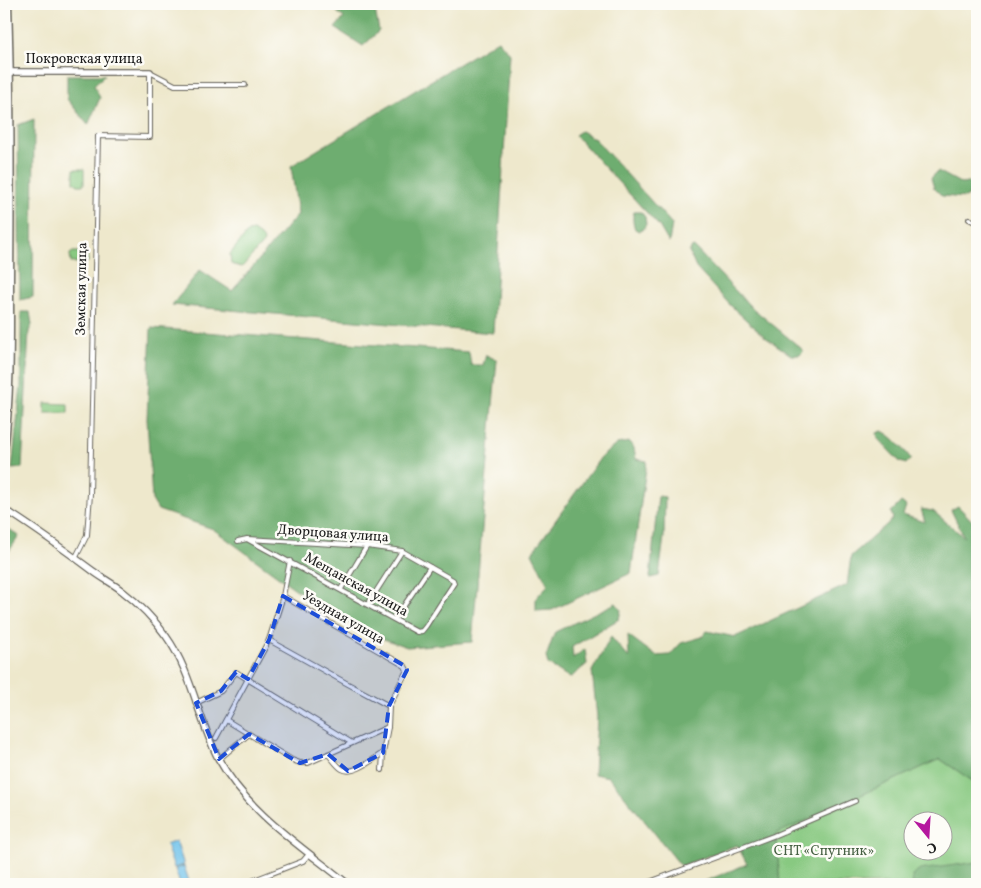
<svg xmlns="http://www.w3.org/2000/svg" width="981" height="888" font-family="Vollkorn,serif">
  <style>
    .green { fill: #88c981; stroke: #52724e; fill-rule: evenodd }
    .forest { fill: #6ead6f; stroke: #456446 }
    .water { fill: #6fc2eb; stroke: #466f84 }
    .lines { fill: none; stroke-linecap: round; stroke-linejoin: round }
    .street-casing { stroke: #66635a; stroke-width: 6 }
    .secondary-casing { stroke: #66635a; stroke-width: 8 }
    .primary-casing { stroke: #66635a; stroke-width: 9 }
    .street { stroke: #fff; stroke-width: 4 }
    .secondary { stroke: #fff; stroke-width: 5.5 }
    .primary { stroke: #fff; stroke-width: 6 }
    .marked { fill: #1d4ed8; fill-opacity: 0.2; stroke: #1d4ed8; stroke-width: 4; stroke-dasharray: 10 6; stroke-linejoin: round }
    .labels { text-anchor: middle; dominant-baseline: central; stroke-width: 5; stroke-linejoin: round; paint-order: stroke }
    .street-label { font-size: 14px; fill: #1c1c1c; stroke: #fdfcf7 }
    .park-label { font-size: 14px; fill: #476144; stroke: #fdfcf7 }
  </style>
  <rect width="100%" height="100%" fill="#fdfcf7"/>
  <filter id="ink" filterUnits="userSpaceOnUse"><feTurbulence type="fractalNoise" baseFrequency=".02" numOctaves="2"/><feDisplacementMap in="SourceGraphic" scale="10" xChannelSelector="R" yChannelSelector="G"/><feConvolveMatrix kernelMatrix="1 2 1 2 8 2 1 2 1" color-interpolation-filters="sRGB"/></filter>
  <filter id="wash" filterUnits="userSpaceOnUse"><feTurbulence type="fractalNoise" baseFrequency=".0096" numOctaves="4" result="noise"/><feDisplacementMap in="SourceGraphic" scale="20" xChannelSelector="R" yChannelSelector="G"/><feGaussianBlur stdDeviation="1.12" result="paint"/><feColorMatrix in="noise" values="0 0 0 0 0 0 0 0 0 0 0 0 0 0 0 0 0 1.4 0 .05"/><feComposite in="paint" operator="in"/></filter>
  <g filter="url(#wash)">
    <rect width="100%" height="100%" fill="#eee8cc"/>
    <!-- green -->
    <g class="green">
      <polygon points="74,169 84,169 84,185 78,185 74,182"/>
      <polygon points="253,231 263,238 264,242 242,267 231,264 230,254 248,232"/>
      <polygon points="73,252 87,252 88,262 71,263 70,254"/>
      <polygon points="45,403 68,404 68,413 45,413"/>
      <path d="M940,759L977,784V884H780L775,834ZM914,820H944V850H914Z"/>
    </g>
    <!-- forest -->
    <g class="forest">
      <polygon points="328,4 355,4 358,10 368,4 374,4 379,31 363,46 335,28 344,18"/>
      <polygon points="498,40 510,54 493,333 172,305 200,270 232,291 298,214 291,166"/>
      <polygon points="67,75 105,75 94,85 100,98 88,125 67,99"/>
      <polygon points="34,119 33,297 20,300 18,125"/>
      <polygon points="581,131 595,139 672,224 669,243 659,226 575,135"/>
      <polygon points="938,171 962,184 977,181 977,190 973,190 966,198 942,196 934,188 931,178"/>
      <path d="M634,212H641L645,217L646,224L643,230L639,231L635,229C633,223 632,218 634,212Z"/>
      <polygon points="694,247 750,306 802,349 803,352 800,355 791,355 765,337 732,307 696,268 689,252 691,248"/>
      <polygon points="21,312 30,312 32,325 29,331 22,468 12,469 21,385"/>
      <polygon points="151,328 469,352 471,365 483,365 486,355 497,360 472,642 407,647 372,635 337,617 298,591 213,529 158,510 152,500 147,419"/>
      <path d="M882,431C892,435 905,450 911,459L906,464L900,462L878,439L877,433Z"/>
      <polygon points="629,442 634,448 636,459 647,461 631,573 552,610 536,611 536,598 548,585 532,553 601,457 617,444"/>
      <polygon points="658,496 665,497 664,537 659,576 650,578"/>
      <polygon points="901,502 906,506 903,515 925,522 921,509 933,511 964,537 951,510 958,506 977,526 977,784 940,759 776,834 780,884 698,884 747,864 737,845 681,866 609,777 594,774 597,717 592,671 611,637 629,658 628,635 656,656 670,655 681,643 702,637 707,631 735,637 847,585 851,556 893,519 891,512"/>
      <polygon points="5,526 19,536 4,559 4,529"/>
      <polygon points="616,603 621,610 619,619 572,647 573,658 585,649 587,664 570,678 548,664 546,657 555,632"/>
      <polygon points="977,862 977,884 913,884 912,876 920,870"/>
      <polygon points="331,878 338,884 289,884 289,883"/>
    </g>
    <!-- water -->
    <g class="water">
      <polygon points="176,841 184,865 174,868 166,845"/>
      <polygon points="184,866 190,884 180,884 175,869"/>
    </g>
  </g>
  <g filter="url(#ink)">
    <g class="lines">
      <defs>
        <g id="street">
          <polyline points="969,219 977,223"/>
          <polyline points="238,541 247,539 367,546 402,551 453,580 454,583 426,626 422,631 417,632 247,539"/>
          <polyline points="76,557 87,535 90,494 98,136 150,137 150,72 175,85 245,85"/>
          <polyline points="341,589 367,546"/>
          <polyline points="283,596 290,561"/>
          <polyline points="368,604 402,551"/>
          <polyline points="395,619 430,567"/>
          <polyline points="269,640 348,684 389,706"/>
          <polyline points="196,703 221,691 236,672 352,743"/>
          <polyline points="226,720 249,734"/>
          <polyline points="216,738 269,640 283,596 405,666 407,670 389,706 388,727 383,753 382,770"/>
          <path d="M328,754C332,758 337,766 342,769C354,776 373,759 383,753"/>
          <polyline points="219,759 249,734 292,760 300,763 308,763 388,727"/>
          <polyline points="244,884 303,861 309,854"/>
          <polyline points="644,884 773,836 855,801"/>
        </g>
        <g id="secondary">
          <polyline points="10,72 150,72"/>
          <path d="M4,512L12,514C40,532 66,551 93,571C102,578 112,583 121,590C138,603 154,619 166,636C192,672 198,719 218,758C248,813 301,846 348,884"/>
        </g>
        <path id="primary" d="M4,451C11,394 10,335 10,277C11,186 11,95 8,4"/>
      </defs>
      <!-- street casing -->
      <use href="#street" class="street-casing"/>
      <!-- secondary casing -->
      <use href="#secondary" class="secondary-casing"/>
      <!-- primary casing -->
      <use href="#primary" class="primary-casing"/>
      <!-- street -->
      <use href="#street" class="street"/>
      <!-- secondary -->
      <use href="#secondary" class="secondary"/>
      <!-- primary -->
      <use href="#primary" class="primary"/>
    </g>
  </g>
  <!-- marked area -->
  <path class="marked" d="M283,596L405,666L407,670L389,706L383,753L348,771L328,754L300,763L249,734L219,759L196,703L221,691L236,672L248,679L269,640Z"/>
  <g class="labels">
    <!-- street labels -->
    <g class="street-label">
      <text x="84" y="59">Покровская улица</text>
      <text transform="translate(82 289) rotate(-89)">Земская улица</text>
      <text transform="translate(333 534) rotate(4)">Дворцовая улица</text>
      <text transform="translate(356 585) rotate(29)">Мещанская улица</text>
      <text transform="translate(343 618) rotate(30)">Уездная улица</text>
    </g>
    <!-- park labels -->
    <g class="park-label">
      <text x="824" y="851">СНТ «Спутник»</text>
    </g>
  </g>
  <!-- margin -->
  <rect width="981" height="888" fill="none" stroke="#fdfcf7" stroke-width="20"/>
  <!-- north arrow -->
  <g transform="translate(928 836) rotate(162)"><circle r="24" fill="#fdfcf7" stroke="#a3a29f"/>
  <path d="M0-4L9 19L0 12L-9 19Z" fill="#b5179e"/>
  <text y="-8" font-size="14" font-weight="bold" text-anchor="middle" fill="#1c1c1c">С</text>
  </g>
</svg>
